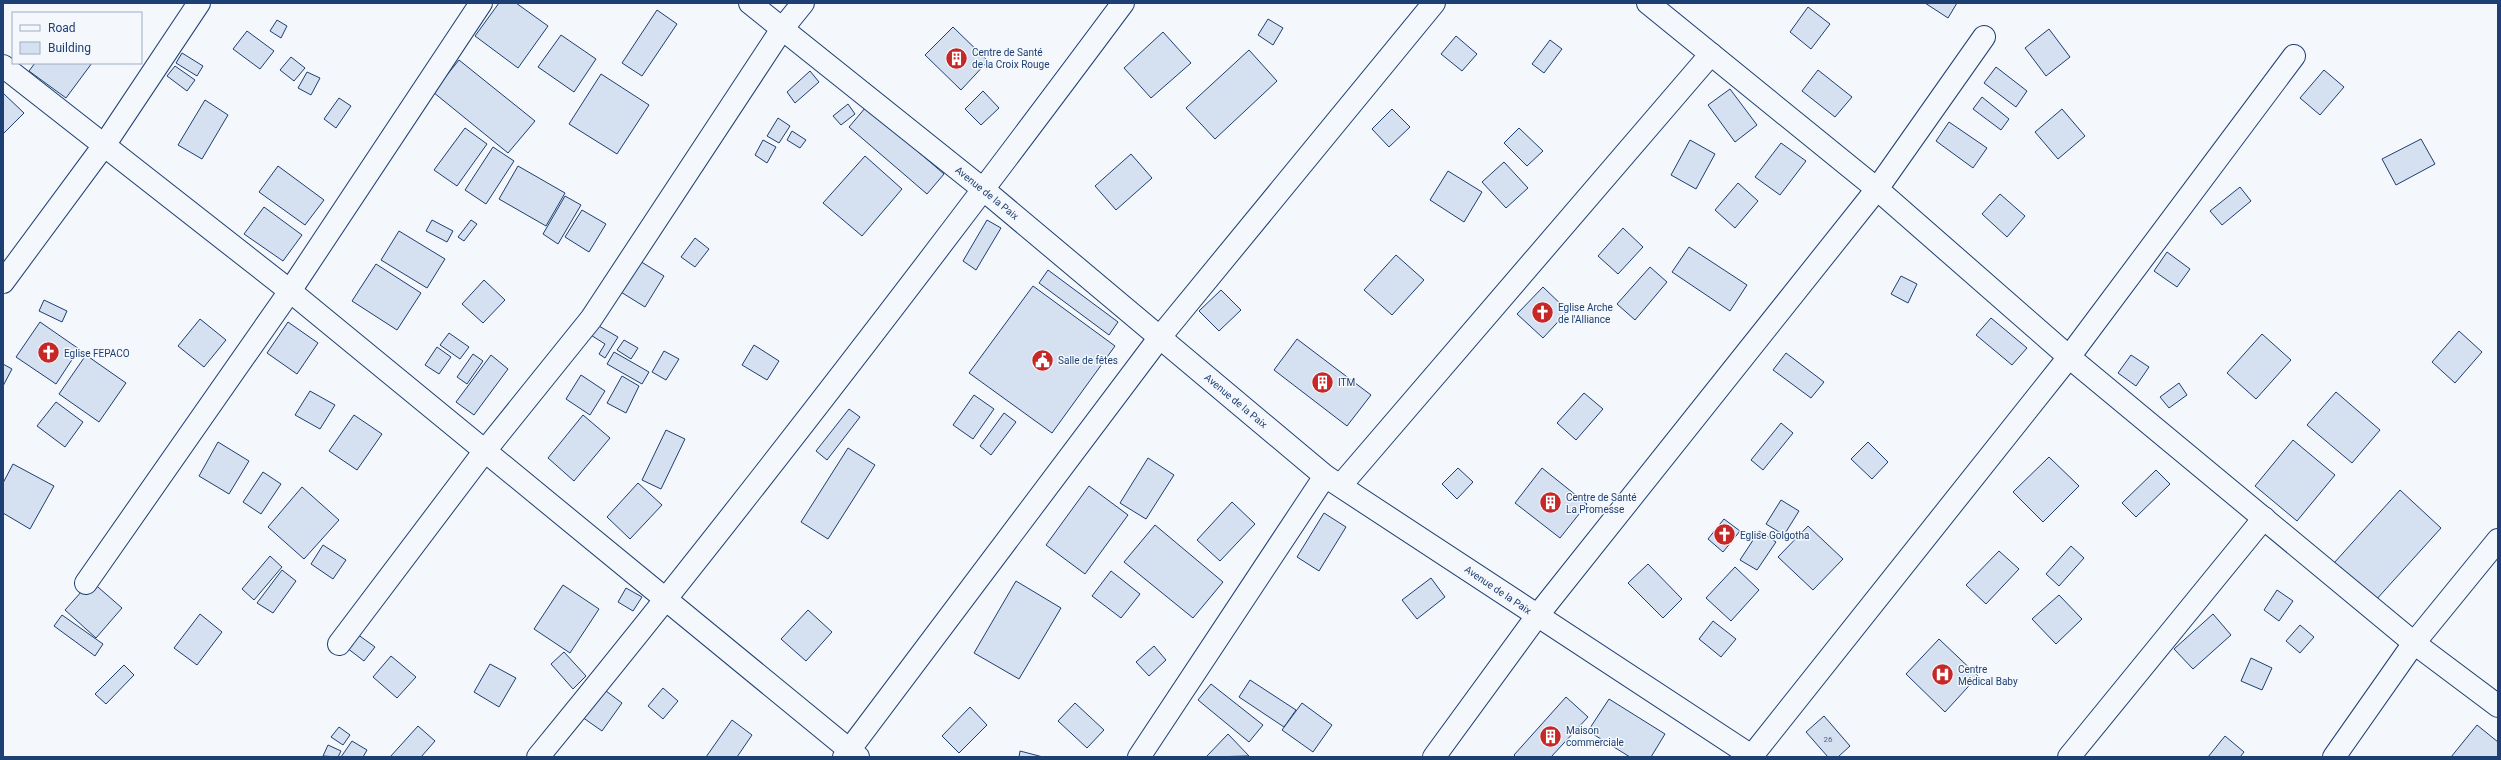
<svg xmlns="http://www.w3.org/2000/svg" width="2501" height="760" font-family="Roboto,sans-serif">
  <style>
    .building { fill: #d5e0f0; stroke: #1d3f73 }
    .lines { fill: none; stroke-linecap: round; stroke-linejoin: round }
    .minor-casing { stroke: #1d3f73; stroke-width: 24 }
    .tertiary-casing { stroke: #1d3f73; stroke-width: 24 }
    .minor { stroke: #f4f7fb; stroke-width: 22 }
    .tertiary { stroke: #f4f7fb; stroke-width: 22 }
    .labels { text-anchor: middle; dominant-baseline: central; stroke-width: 3; stroke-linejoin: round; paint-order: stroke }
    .number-label { font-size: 8px; fill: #4b6792 }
    .poi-label { font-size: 10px; fill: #1d3f73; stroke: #f4f7fb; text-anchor: start }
    .street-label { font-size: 10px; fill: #1d3f73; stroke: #f4f7fb }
  </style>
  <rect width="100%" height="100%" fill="#f4f7fb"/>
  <!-- building -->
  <g class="building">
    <polygon points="499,3 516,3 548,26 518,68 475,36"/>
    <polygon points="1925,3 1957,3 1948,18"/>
    <polygon points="1808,7 1830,24 1811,49 1790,32"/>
    <polygon points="657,10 677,24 642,76 622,63"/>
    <polygon points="1268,19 1283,28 1273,45 1258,35"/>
    <polygon points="277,20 287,26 281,38 270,31"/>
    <polygon points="953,27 988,61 961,90 925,55"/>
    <polygon points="2049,29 2070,57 2046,76 2025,48"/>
    <polygon points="247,31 274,51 260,69 233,49"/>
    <polygon points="1163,32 1191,63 1151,98 1124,68"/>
    <polygon points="561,35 596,59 574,92 538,67"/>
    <polygon points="1456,36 1477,54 1462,71 1441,54"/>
    <polygon points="1550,40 1562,49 1544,73 1532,64"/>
    <polygon points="1249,50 1277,81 1215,139 1186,108"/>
    <polygon points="182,53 203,66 197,76 176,63"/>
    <polygon points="291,57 305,68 294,81 280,70"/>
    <polygon points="459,60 535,121 508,153 433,92"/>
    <polygon points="35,63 92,63 66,98 29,71"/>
    <polygon points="175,66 195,80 187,91 167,76"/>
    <polygon points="1996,67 2027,91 2016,107 1984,83"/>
    <polygon points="1818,70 1852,97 1835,117 1802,91"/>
    <polygon points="2324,70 2344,87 2320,115 2300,98"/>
    <polygon points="810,71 819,82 795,103 787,92"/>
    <polygon points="307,72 320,78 311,95 298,88"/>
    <polygon points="601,74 649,105 617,154 569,124"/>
    <polygon points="1730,89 1757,125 1735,142 1708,105"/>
    <polygon points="983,91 999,108 981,125 965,109"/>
    <polygon points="3,93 24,113 3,134"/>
    <polygon points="1982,97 2009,119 2001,130 1973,109"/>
    <polygon points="339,98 351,106 336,128 324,119"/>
    <polygon points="205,100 228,115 202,159 178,145"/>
    <polygon points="848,104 855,114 841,125 833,116"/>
    <polygon points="866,107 944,174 927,194 849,127"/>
    <polygon points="1392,109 1410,127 1389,147 1372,129"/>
    <polygon points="2062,109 2085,136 2058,159 2035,132"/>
    <polygon points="778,118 790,126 779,143 767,136"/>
    <polygon points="1949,122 1987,148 1973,168 1936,141"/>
    <polygon points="465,128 487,144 457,186 434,170"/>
    <polygon points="1519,128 1543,151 1527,166 1504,143"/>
    <polygon points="792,131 806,140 800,148 787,140"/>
    <polygon points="2421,139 2435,164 2396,185 2382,159"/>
    <polygon points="763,140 776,147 767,163 755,155"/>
    <polygon points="1690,140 1715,154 1696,189 1671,175"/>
    <polygon points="1781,143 1806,161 1780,195 1755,177"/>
    <polygon points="493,147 514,161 486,204 465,190"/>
    <polygon points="1131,154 1152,178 1116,210 1095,186"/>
    <polygon points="865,156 902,189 862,236 823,203"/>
    <polygon points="1504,162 1528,188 1506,208 1482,182"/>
    <polygon points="278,166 324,200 305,225 259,192"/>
    <polygon points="518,166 565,193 546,226 499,199"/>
    <polygon points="1448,171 1482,192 1464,222 1430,200"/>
    <polygon points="1738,183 1758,201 1735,228 1715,210"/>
    <polygon points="2240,187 2251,201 2222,225 2210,211"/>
    <polygon points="2000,194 2025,216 2007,237 1982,214"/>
    <polygon points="565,196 581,205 558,244 543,234"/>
    <polygon points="264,207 302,235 283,261 244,234"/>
    <polygon points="582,210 606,224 589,252 565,237"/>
    <polygon points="432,220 453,231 447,242 426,231"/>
    <polygon points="471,220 477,224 464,241 458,237"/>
    <polygon points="987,220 1001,228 976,270 963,261"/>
    <polygon points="1623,228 1643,247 1618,274 1598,256"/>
    <polygon points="399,231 445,259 427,288 381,260"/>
    <polygon points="695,238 709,249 695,267 681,257"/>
    <polygon points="1689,247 1747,285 1730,311 1672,272"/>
    <polygon points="2167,252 2190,269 2177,287 2154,271"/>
    <polygon points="1396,255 1424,280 1392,315 1364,290"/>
    <polygon points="635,258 664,276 645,307 616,289"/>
    <polygon points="376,264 421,293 397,330 352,301"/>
    <polygon points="1650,267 1667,282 1635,320 1617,304"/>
    <polygon points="1048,270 1118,322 1109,335 1039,283"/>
    <polygon points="1901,276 1917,284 1908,303 1891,294"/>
    <polygon points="484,280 505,300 483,323 462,304"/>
    <polygon points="1033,286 1115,346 1052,433 969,373"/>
    <polygon points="1543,287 1568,311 1543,338 1517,314"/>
    <polygon points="1221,290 1241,310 1219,331 1199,311"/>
    <polygon points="44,300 67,311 62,322 39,311"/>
    <polygon points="1991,318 2027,348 2012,365 1976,335"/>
    <polygon points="200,319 226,340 204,367 178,346"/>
    <polygon points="40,322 79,349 56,384 16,357"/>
    <polygon points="288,322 318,343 297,374 267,353"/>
    <polygon points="592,322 618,337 605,358 599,354 605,344 586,332"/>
    <polygon points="2459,331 2482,352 2455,383 2432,362"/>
    <polygon points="449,333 469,347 460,359 440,345"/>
    <polygon points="2262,334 2291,360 2256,399 2227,373"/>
    <polygon points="1297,339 1371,395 1347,426 1274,370"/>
    <polygon points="624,340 638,348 631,359 617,350"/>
    <polygon points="754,345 779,361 767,380 742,365"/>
    <polygon points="437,347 451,357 439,374 425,365"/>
    <polygon points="664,351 679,359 666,380 652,372"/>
    <polygon points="614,352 649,372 642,384 607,364"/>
    <polygon points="1786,353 1824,382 1811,398 1773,370"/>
    <polygon points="473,354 483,361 467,384 457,377"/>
    <polygon points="86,355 126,383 99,422 59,394"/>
    <polygon points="491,355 508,369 474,415 456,402"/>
    <polygon points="2131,355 2149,367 2136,386 2118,373"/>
    <polygon points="3,364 12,369 3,386"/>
    <polygon points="581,375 605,391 590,415 566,399"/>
    <polygon points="622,376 639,386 626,413 607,403"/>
    <polygon points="2179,383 2187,395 2169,408 2160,397"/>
    <polygon points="310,391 335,405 320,429 295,415"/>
    <polygon points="2336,392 2380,430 2352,463 2307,425"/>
    <polygon points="1584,393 1603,409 1576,440 1557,423"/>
    <polygon points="974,395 994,409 973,439 953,425"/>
    <polygon points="56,402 83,422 65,447 37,426"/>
    <polygon points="849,409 860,417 827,460 816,451"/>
    <polygon points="1004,413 1016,422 991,455 980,446"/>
    <polygon points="354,415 382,434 357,470 329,451"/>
    <polygon points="583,415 610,438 574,481 548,458"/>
    <polygon points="1781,423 1793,433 1763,470 1751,460"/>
    <polygon points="666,430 685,439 661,489 642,480"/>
    <polygon points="2293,440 2335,475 2297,521 2255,486"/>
    <polygon points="218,442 249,461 229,494 199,476"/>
    <polygon points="1868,442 1888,462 1872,479 1851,459"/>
    <polygon points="848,448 875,465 828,539 801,522"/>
    <polygon points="2049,457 2079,486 2043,522 2013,492"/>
    <polygon points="1148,458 1174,475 1146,519 1120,503"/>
    <polygon points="13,464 54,486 30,529 3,513 3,483"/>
    <polygon points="1458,468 1473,482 1457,499 1442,484"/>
    <polygon points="1542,468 1587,504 1560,538 1515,503"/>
    <polygon points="2156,470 2170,484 2136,517 2122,503"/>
    <polygon points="263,472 281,484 261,514 243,502"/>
    <polygon points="638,483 662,505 630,539 607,517"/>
    <polygon points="1089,486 1128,515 1085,574 1046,545"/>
    <polygon points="302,487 339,520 304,559 268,527"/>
    <polygon points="2400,490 2441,528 2375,601 2334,563"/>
    <polygon points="1781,500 1799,511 1784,535 1766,524"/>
    <polygon points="1232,502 1255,524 1220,561 1197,540"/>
    <polygon points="1324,513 1346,527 1319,571 1297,557"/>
    <polygon points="1724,519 1740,531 1723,552 1708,539"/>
    <polygon points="1155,525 1223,582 1193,618 1124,562"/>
    <polygon points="1808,526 1843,559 1813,590 1778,557"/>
    <polygon points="1759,531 1776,542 1757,570 1740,560"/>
    <polygon points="323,545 346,560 333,579 311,564"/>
    <polygon points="2071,546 2084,558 2059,586 2046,574"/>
    <polygon points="1999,551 2019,569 1986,604 1966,585"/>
    <polygon points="270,556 282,567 254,600 242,589"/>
    <polygon points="1648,564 1682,599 1663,618 1628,583"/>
    <polygon points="1735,567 1759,590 1731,621 1706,598"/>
    <polygon points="282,570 296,581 273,613 257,603"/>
    <polygon points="1111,571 1140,594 1121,618 1092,596"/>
    <polygon points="1431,578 1445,597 1417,619 1402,600"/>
    <polygon points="91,581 122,608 96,638 65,610"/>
    <polygon points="1016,581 1061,608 1019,679 974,653"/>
    <polygon points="563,585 599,609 570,653 534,629"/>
    <polygon points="626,588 642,597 633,611 618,602"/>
    <polygon points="2277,590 2293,601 2279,621 2264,610"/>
    <polygon points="2059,595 2082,619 2056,644 2032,619"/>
    <polygon points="808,610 832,632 806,661 781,639"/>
    <polygon points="200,614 222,632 197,665 174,648"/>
    <polygon points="2213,614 2231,635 2193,669 2174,649"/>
    <polygon points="62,615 103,644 95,656 54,626"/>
    <polygon points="1713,621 1736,639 1721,657 1699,639"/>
    <polygon points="2300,625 2314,637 2300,653 2286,641"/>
    <polygon points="357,634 375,647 364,661 347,648"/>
    <polygon points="1939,639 1978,676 1945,712 1906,674"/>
    <polygon points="1154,646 1166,660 1149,676 1136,662"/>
    <polygon points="564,652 586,676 573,689 551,664"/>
    <polygon points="391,656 416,677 397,698 373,677"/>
    <polygon points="2251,658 2272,668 2262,690 2241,681"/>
    <polygon points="490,664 516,678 499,707 474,692"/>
    <polygon points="124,665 134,675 106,704 95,694"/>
    <polygon points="1250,680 1296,710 1284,727 1239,697"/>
    <polygon points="1211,684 1263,725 1249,742 1198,700"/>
    <polygon points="602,688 622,703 602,731 582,717"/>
    <polygon points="663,688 678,701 663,719 648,706"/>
    <polygon points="1566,697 1588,717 1551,757 1516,757 1514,755"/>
    <polygon points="1609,699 1665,734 1651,757 1630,757 1588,731"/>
    <polygon points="1075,703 1104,730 1087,748 1058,721"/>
    <polygon points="1302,703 1332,725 1313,752 1282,730"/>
    <polygon points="970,707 987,725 959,753 942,736"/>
    <polygon points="1824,716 1850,746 1838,757 1828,757 1806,732"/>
    <polygon points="732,720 752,735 737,757 706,757"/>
    <polygon points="2477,725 2498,742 2498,757 2451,757"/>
    <polygon points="418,726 435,741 421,757 390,757"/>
    <polygon points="339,727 350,735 343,745 331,737"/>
    <polygon points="1228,734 1249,756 1206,757"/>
    <polygon points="2225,736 2244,752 2240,757 2208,757"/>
    <polygon points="352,741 367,750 363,757 341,757"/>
    <polygon points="328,745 341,751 338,757 323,756"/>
    <polygon points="1020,751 1043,757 1019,757"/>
  </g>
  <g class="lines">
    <defs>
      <g id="minor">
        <polyline points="1648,3 1877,189 2069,357 2414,643 2498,706"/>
        <polyline points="3,66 290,291 858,757"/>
        <polyline points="3,282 105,144 199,3"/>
        <polyline points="1341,485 1711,54"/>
        <polyline points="86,583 290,291 481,3"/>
        <polyline points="339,644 484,452 591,319 782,29 803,3"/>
        <path d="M538,757C740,511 933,258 1123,3"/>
        <polyline points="844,757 1160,337 1434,3"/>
        <polyline points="1139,757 1325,476"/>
        <polyline points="1434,757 1537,616 1877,189 1984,37"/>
        <polyline points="1751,757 2069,357 2294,56"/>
        <polyline points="2069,757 2264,518"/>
        <polyline points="2334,757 2414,643 2498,540"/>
      </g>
      <polyline id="tertiary" points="750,3 984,190 1325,476 1753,757"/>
    </defs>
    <!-- minor casing -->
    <use href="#minor" class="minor-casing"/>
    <!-- tertiary casing -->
    <use href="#tertiary" class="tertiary-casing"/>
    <!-- minor -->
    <use href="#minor" class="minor"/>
    <!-- tertiary -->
    <use href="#tertiary" class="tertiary"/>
  </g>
  <!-- icons -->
  <defs>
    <symbol id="building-disc" viewBox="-11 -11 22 22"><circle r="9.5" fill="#c62828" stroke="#f4f7fb"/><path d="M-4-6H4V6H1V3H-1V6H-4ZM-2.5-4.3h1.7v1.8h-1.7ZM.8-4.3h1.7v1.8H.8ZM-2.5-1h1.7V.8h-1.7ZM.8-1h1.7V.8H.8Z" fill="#fff"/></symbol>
    <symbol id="church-disc" viewBox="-11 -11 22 22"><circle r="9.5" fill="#c62828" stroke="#f4f7fb"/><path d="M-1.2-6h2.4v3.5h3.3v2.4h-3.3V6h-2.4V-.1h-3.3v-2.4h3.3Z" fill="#fff"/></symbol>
    <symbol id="civic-disc" viewBox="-11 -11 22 22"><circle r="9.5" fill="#c62828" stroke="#f4f7fb"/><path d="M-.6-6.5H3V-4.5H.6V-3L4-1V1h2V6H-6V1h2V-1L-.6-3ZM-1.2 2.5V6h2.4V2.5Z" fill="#fff"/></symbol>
    <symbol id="hospital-disc" viewBox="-11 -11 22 22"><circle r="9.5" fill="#c62828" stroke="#f4f7fb"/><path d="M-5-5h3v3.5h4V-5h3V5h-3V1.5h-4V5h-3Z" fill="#fff"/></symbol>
  </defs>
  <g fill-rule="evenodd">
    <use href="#building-disc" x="944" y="46" width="25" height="25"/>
    <use href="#church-disc" x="1530" y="300" width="25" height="25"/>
    <use href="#church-disc" x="36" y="340" width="25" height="25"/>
    <use href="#civic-disc" x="1030" y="348" width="25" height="25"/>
    <use href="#building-disc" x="1310" y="370" width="25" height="25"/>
    <use href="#building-disc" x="1538" y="490" width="25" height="25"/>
    <use href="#church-disc" x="1712" y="522" width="25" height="25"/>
    <use href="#hospital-disc" x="1930" y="662" width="25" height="25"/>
    <use href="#building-disc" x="1538" y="724" width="25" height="25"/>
  </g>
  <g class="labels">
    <!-- number labels -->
    <g class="number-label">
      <text x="1828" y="739">26</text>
    </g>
    <!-- poi labels -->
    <g class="poi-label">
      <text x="972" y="52">Centre de Santé<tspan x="972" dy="12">de la Croix Rouge</tspan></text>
      <text x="1558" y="307">Eglise Arche<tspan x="1558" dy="12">de l'Alliance</tspan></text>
      <text x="64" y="353">Eglise FEPACO</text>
      <text x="1058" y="360">Salle de fêtes</text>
      <text x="1338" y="382">ITM</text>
      <text x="1566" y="497">Centre de Santé<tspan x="1566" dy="12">La Promesse</tspan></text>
      <text x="1740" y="535">Eglise Golgotha</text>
      <text x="1958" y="669">Centre<tspan x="1958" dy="12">Médical Baby</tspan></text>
      <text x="1566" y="730">Maison<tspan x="1566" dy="12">commerciale</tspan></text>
    </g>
    <!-- street labels -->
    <g class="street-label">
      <text transform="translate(987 193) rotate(39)">Avenue de la Paix</text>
      <text transform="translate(1236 401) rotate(40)">Avenue de la Paix</text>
      <text transform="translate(1498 590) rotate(34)">Avenue de la Paix</text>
    </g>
  </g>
  <!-- border -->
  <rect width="2501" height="760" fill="none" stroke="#1d3f73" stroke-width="8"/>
  <!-- legend -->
  <rect x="12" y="12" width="130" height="52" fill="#f4f7fb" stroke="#9eadc5"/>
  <rect x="20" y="25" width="20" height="6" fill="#f4f7fb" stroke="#9eadc5"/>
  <text x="48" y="32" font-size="12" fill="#1d3f73">Road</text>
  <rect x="20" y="42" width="20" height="12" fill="#d5e0f0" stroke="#9eadc5"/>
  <text x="48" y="52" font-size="12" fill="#1d3f73">Building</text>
</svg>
